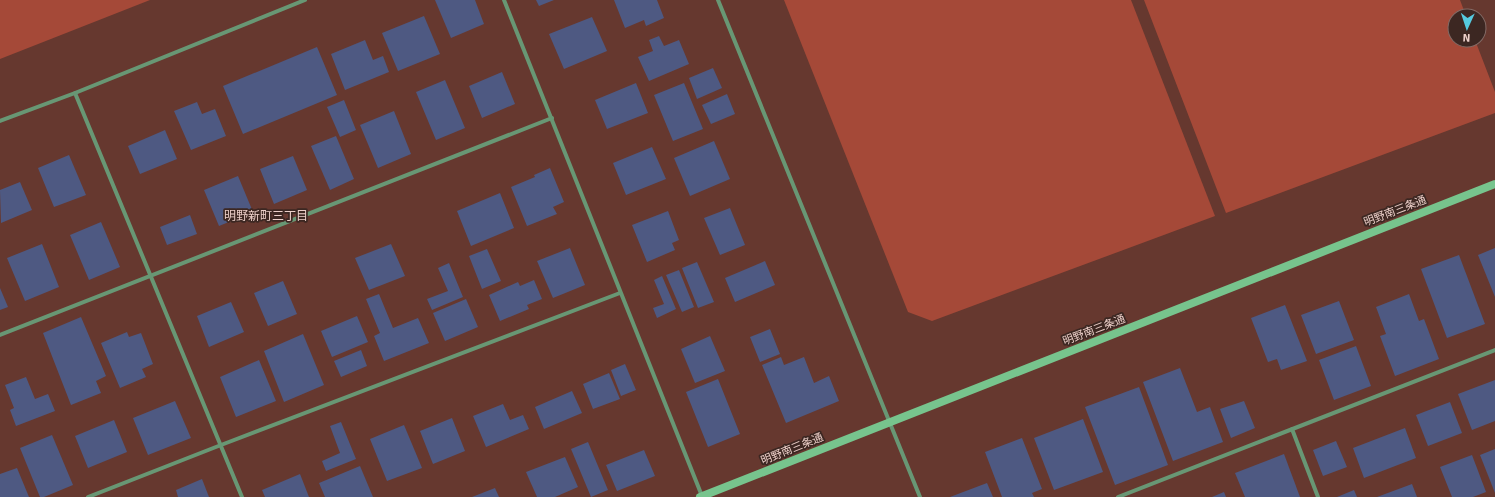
<svg xmlns="http://www.w3.org/2000/svg" width="1495" height="497" font-family="Signika,'Noto Sans JP',sans-serif">
  <style>
    .green { fill: #a54938 }
    .building { fill: #4e5982 }
    .lines { fill: none; stroke-linecap: round; stroke-linejoin: round }
    .street { stroke: #689774; stroke-width: 4 }
    .secondary { stroke: #77c48d; stroke-width: 8 }
    .labels { text-anchor: middle; dominant-baseline: central; stroke-width: 3.5; stroke-linejoin: round; paint-order: stroke }
    .street-label { font-size: 11px; fill: #eccfc9; stroke: #3c2722 }
    .neighbourhood-label { font-size: 12px; fill: #eccfc9; stroke: #3c2722 }
  </style>
  <rect width="100%" height="100%" fill="#66382f"/>
  <!-- green -->
  <g class="green">
    <polygon points="0,0 150,0 0,59"/>
    <polygon points="784,0 1131,0 1215,216 932,321 908,312"/>
    <polygon points="1144,0 1460,0 1466,16 1455,16 1455,40 1475,40 1495,92 1495,113 1226,213"/>
  </g>
  <!-- building -->
  <g class="building">
    <polygon points="435,0 475,0 484,24 451,38"/>
    <polygon points="536,0 554,0 539,6"/>
    <polygon points="614,0 657,0 664,18 646,26 644,20 625,28"/>
    <polygon points="424,16 440,54 398,71 382,33"/>
    <polygon points="592,17 607,51 564,69 549,34"/>
    <polygon points="659,36 664,46 679,40 689,64 649,81 638,57 653,51 649,40"/>
    <polygon points="365,40 373,60 383,56 389,72 345,90 331,54"/>
    <polygon points="317,47 337,95 243,134 223,86"/>
    <polygon points="713,68 722,88 697,99 689,78"/>
    <polygon points="502,72 515,104 482,118 469,86"/>
    <polygon points="445,80 465,128 436,140 416,92"/>
    <polygon points="636,83 648,113 607,129 595,100"/>
    <polygon points="684,83 703,129 673,141 654,95"/>
    <polygon points="727,94 735,114 711,124 702,105"/>
    <polygon points="344,100 356,130 340,137 327,107"/>
    <polygon points="197,102 202,114 215,109 226,136 191,150 174,111"/>
    <polygon points="394,111 411,154 378,168 360,125"/>
    <polygon points="165,130 177,159 140,174 128,146"/>
    <polygon points="336,136 354,179 330,190 311,146"/>
    <polygon points="714,141 730,179 690,196 674,158"/>
    <polygon points="652,147 666,179 626,195 613,163"/>
    <polygon points="69,155 86,195 54,207 38,168"/>
    <polygon points="293,156 307,190 274,204 260,169"/>
    <polygon points="550,168 564,202 553,207 557,214 527,226 511,187 535,177 534,175"/>
    <polygon points="238,176 253,212 219,226 204,190"/>
    <polygon points="20,182 32,210 1,223 0,190"/>
    <polygon points="500,193 514,228 471,246 457,211"/>
    <polygon points="730,208 745,245 720,255 704,218"/>
    <polygon points="668,211 679,240 672,243 675,250 647,262 632,225"/>
    <polygon points="190,215 197,234 167,245 160,227"/>
    <polygon points="101,222 120,267 89,280 70,235"/>
    <polygon points="42,244 59,287 25,301 7,258"/>
    <polygon points="391,244 405,276 369,290 355,258"/>
    <polygon points="570,248 585,285 553,298 537,261"/>
    <polygon points="1495,248 1495,297 1478,255"/>
    <polygon points="487,249 501,281 482,289 469,256"/>
    <polygon points="1459,255 1485,324 1447,338 1421,269"/>
    <polygon points="765,261 775,285 735,302 725,278"/>
    <polygon points="697,262 714,302 698,308 682,268"/>
    <polygon points="449,263 463,297 432,310 427,299 448,291 438,268"/>
    <polygon points="679,270 694,307 682,312 666,275"/>
    <polygon points="662,276 676,309 657,318 653,308 664,304 654,280"/>
    <polygon points="534,280 542,299 527,305 529,309 500,321 489,295 518,282 520,286"/>
    <polygon points="283,281 297,314 268,326 254,293"/>
    <polygon points="0,288 8,307 0,310"/>
    <polygon points="379,294 393,328 418,318 429,343 384,361 374,336 380,333 366,299"/>
    <polygon points="1409,294 1419,321 1424,319 1439,359 1395,376 1380,336 1386,334 1376,307"/>
    <polygon points="466,299 478,327 445,341 433,313"/>
    <polygon points="1339,301 1354,340 1316,354 1301,315"/>
    <polygon points="231,302 244,332 209,347 197,316"/>
    <polygon points="1285,305 1307,361 1281,370 1277,359 1268,362 1251,318"/>
    <polygon points="357,316 368,342 332,357 321,331"/>
    <polygon points="81,317 106,376 96,381 101,393 71,405 43,333"/>
    <polygon points="770,329 780,354 760,362 750,337"/>
    <polygon points="127,332 129,337 141,333 153,364 142,369 146,377 120,388 101,343"/>
    <polygon points="303,334 324,385 284,402 264,351"/>
    <polygon points="710,336 725,371 695,383 681,349"/>
    <polygon points="1356,346 1371,386 1334,400 1319,360"/>
    <polygon points="361,350 367,366 341,377 334,361"/>
    <polygon points="781,357 784,365 804,357 814,383 829,376 839,401 786,423 762,365"/>
    <polygon points="259,360 276,401 236,417 220,377"/>
    <polygon points="625,364 636,390 621,396 611,370"/>
    <polygon points="1180,368 1197,412 1210,407 1223,442 1173,461 1143,382"/>
    <polygon points="609,373 620,399 593,409 583,384"/>
    <polygon points="26,377 35,399 48,394 55,411 16,426 10,410 14,408 5,385"/>
    <polygon points="718,379 740,434 708,447 686,392"/>
    <polygon points="1495,380 1495,421 1472,430 1458,394"/>
    <polygon points="1139,387 1168,465 1115,485 1085,407"/>
    <polygon points="572,391 582,413 544,429 535,407"/>
    <polygon points="175,401 191,438 148,455 133,418"/>
    <polygon points="1244,401 1255,428 1231,438 1220,409"/>
    <polygon points="1450,402 1462,433 1428,446 1416,415"/>
    <polygon points="503,404 510,420 523,415 529,429 486,447 473,416"/>
    <polygon points="452,418 465,451 433,464 420,431"/>
    <polygon points="1083,419 1103,472 1054,490 1034,438"/>
    <polygon points="114,420 127,452 88,468 75,436"/>
    <polygon points="341,422 356,459 326,471 322,461 340,453 330,426"/>
    <polygon points="404,425 422,468 387,481 370,439"/>
    <polygon points="1405,428 1416,458 1364,478 1353,448"/>
    <polygon points="52,435 73,485 44,497 40,497 20,448"/>
    <polygon points="1022,438 1042,489 1032,493 1034,497 1002,497 985,452"/>
    <polygon points="1336,441 1347,467 1323,476 1313,450"/>
    <polygon points="588,442 608,490 591,497 571,449"/>
    <polygon points="1495,449 1495,493 1480,455"/>
    <polygon points="644,450 655,476 617,491 606,465"/>
    <polygon points="1284,454 1300,497 1245,497 1235,473"/>
    <polygon points="1472,455 1486,492 1473,497 1452,497 1440,467"/>
    <polygon points="565,457 578,487 555,497 537,497 526,472"/>
    <polygon points="360,466 373,497 325,497 319,483"/>
    <polygon points="17,468 29,497 0,497 0,474"/>
    <polygon points="300,474 309,497 265,497 262,490"/>
    <polygon points="202,479 209,497 178,497 176,490"/>
    <polygon points="987,483 993,497 950,497"/>
    <polygon points="1412,484 1417,497 1377,497"/>
    <polygon points="495,488 499,497 472,497"/>
    <polygon points="1354,490 1357,497 1337,497"/>
    <polygon points="1224,492 1226,497 1212,497"/>
  </g>
  <g class="lines">
    <!-- street -->
    <g class="street">
      <polyline points="504,0 702,496"/>
      <polyline points="718,0 920,497"/>
      <polyline points="75,93 242,497"/>
      <polyline points="0,121 75,93 305,0"/>
      <polyline points="0,335 552,118"/>
      <polyline points="1292,429 1318,497"/>
      <polyline points="88,497 221,445 620,293"/>
      <polyline points="1118,497 1495,350"/>
    </g>
    <!-- secondary -->
    <polyline class="secondary" points="700,497 1495,184"/>
  </g>
  <g class="labels">
    <!-- street labels -->
    <g class="street-label">
      <text transform="translate(1395 211) rotate(-21)">明野南三条通</text>
      <text transform="translate(1094 330) rotate(-21)">明野南三条通</text>
      <text transform="translate(792 449) rotate(-22)">明野南三条通</text>
    </g>
    <!-- neighbourhood labels -->
    <g class="neighbourhood-label">
      <text x="266" y="216">明野新町三丁目</text>
    </g>
  </g>
  <!-- north arrow -->
  <g transform="translate(1467 28) rotate(183)"><circle r="19" fill="#3c2722" stroke="#826a65"/>
  <path d="M0-3L7 15L0 10L-7 15Z" fill="#55cadf"/>
  <text y="-6" font-size="11" font-weight="bold" text-anchor="middle" fill="#eccfc9">N</text>
  </g>
</svg>
